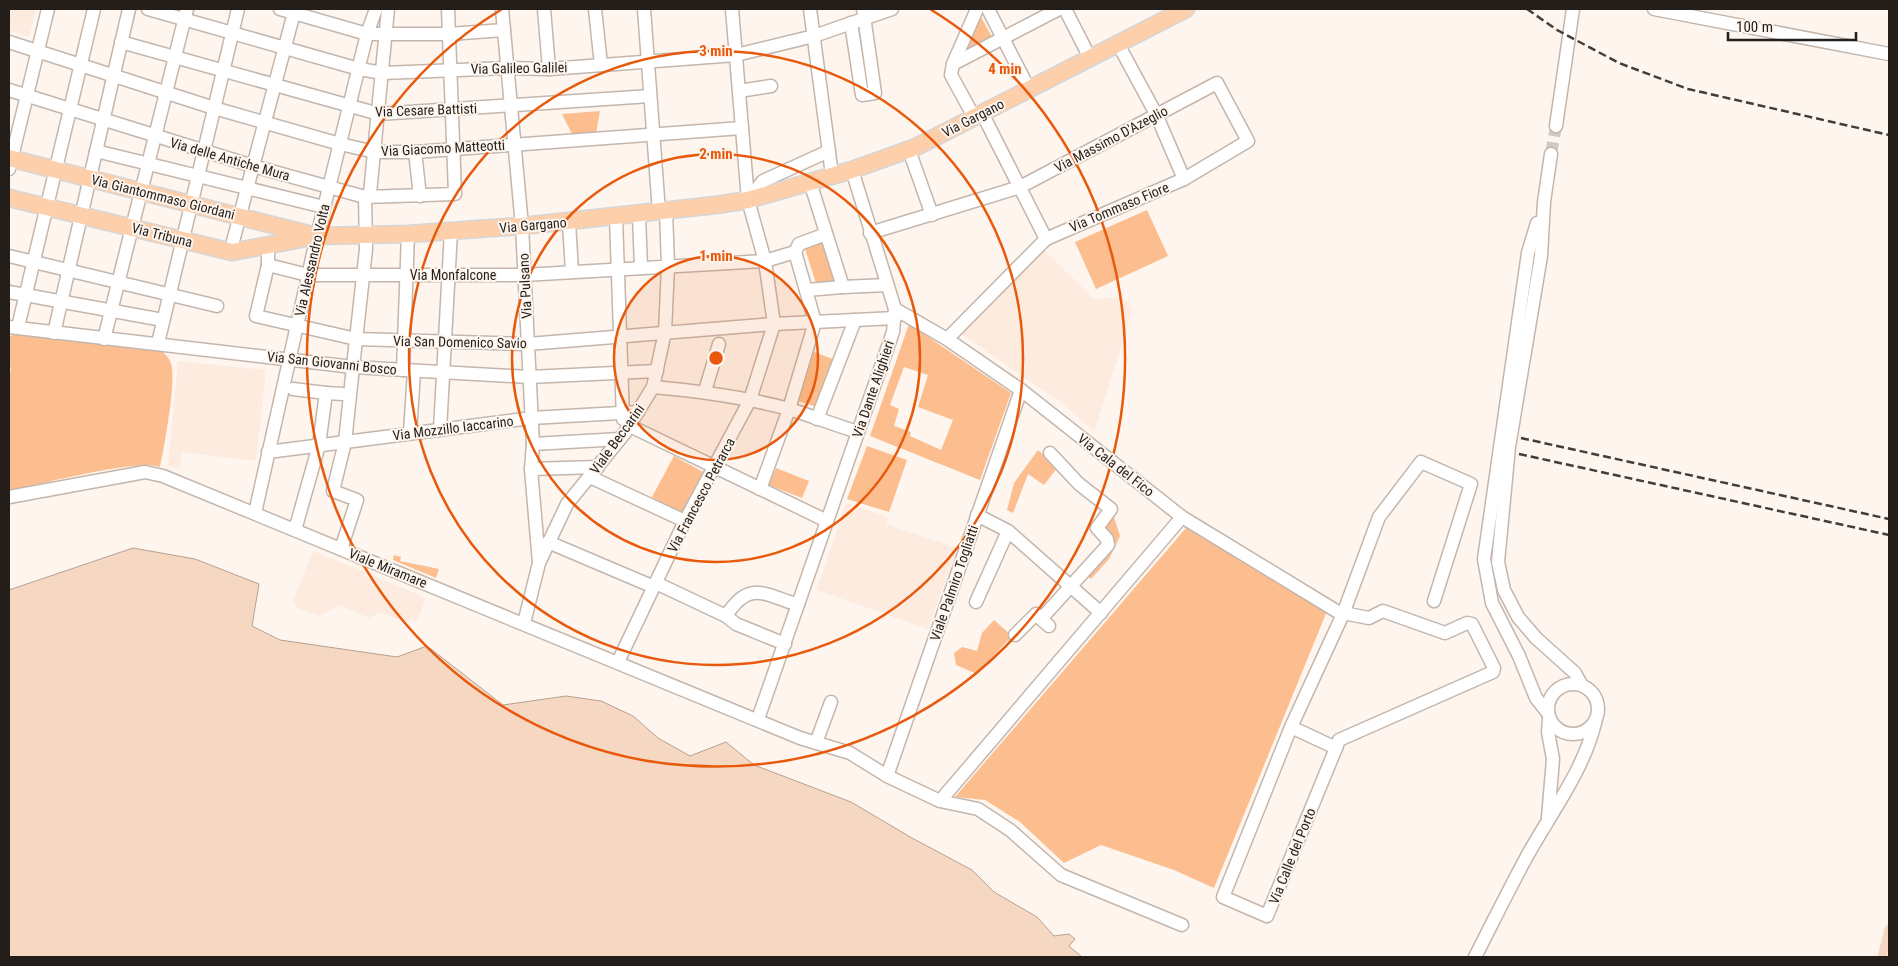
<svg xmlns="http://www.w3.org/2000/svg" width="1898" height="966" font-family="'Roboto Condensed',sans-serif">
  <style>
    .built { fill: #fcebde }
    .green { fill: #fcbe8e; fill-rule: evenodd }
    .water { fill: #f6d8c2; stroke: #b7a090 }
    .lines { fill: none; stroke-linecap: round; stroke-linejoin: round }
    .canal { stroke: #f6d8c2; stroke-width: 9 }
    .minor-tunnel { stroke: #d1cac4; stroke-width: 12; stroke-dasharray: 12 6; stroke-linecap: butt }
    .minor-casing { stroke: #c4b6ac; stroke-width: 15 }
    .major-casing { stroke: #d7d6d6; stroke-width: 19 }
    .minor { stroke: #fff; stroke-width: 12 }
    .major { stroke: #fdcfaa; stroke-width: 16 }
    .rail { stroke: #423d39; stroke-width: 2.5; stroke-dasharray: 8 4; stroke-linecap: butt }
    .ring { fill: none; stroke: #e8590c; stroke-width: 2.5 }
    .labels { text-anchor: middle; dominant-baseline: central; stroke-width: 4; stroke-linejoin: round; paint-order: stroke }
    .street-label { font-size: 14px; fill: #231e1a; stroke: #fdf5ee }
    .centre { fill: #e8590c; stroke: #fdf5ee; stroke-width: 2.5 }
    .ring-label { font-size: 15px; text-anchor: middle; font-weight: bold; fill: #e8590c; stroke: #fdf5ee; stroke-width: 4; stroke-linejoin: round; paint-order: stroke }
  </style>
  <rect width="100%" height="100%" fill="#fdf5ee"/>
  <!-- built -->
  <g class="built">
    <polygon points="9,9 36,9 29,37 9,30"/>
    <polygon points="1044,250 1094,299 1121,297 1130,305 1132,312 1094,432 1065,405 960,333"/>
    <polygon points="178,361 266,370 256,461 182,452 180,468 168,466"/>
    <polygon points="846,503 889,517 886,524 957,548 928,629 817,590"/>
    <polygon points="313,551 365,572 364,575 371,578 372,575 426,598 417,621 412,619 407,623 380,612 369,618 340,605 319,616 296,607 293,600"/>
  </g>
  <!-- green -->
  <g class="green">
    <polygon points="981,17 992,37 964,52"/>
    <polygon points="600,111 596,134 573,136 562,114"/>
    <polygon points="1147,210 1168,256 1096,289 1075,242"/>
    <polygon points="823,240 837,282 816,283 804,246"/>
    <path d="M909,324L1011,393L980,480L870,436ZM904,367L928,375L918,407L953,420L941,450L910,436L911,432L894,426L899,409L890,405Z"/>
    <path d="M15,333C39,336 63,341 87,343C103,344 147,344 159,350C164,352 168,357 170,361C178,374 164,449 160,467C138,458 39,485 9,490V380L11,368L9,365V337Z"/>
    <polygon points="814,352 833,359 817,407 798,401"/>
    <polygon points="867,446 907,460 889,512 847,499"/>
    <polygon points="1038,450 1058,467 1044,485 1028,474 1013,513 1007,510 1014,483"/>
    <polygon points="674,456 705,473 683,514 652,497"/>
    <polygon points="776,468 809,481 802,498 769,485"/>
    <polygon points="1112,511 1120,536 1109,559 1091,579 1085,573 1110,547 1101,530"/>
    <polygon points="1186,528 1327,611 1214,888 1174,870 1101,845 1064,863 1020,822 985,800 955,797"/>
    <polygon points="394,555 401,557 400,561 439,569 436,578 393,560"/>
    <polygon points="994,620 1012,636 977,674 956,665 954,653 962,647 977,651 982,633"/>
  </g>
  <!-- water -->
  <polygon class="water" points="133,548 195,559 259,584 252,626 280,640 397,657 427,646 503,705 566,696 601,701 633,716 658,738 690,756 726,742 754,765 851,802 912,838 972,870 994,892 1037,917 1054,936 1069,934 1075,939 1069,946 1082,957 9,957 9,590"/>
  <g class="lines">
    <!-- canal -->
    <polyline class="canal" points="1882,957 1889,929"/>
    <!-- minor-tunnel -->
    <polyline class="minor-tunnel" points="1551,154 1556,126"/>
    <defs>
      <g id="minor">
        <polyline points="148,9 359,69 383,73 508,68 549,69 736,55 814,36 892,9"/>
        <polyline points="280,9 367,34 449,34 504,30"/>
        <polyline points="502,9 522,226 533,444 531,469 539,563"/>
        <polyline points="544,9 549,69"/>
        <polyline points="595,9 601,65"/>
        <polyline points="644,9 659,212"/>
        <polyline points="810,9 832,175"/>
        <polyline points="988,9 1029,89"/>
        <polyline points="1065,9 1090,58"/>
        <polyline points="1654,9 1889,54"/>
        <polyline points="851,23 862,95 875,93 863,9"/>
        <polyline points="9,42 214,108 340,144 375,152 415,152 742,128"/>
        <polyline points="121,42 379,114 650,96"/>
        <polyline points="953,64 1059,9"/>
        <polyline points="9,90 253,166 365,197 455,194 448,9"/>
        <polyline points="739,91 771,86"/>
        <polyline points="982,113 1046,239"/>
        <polyline points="974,117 951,75 953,64 977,9"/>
        <polyline points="1556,126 1573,9"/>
        <polyline points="909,150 932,215"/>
        <polyline points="96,151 324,207"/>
        <polyline points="415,152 420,196"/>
        <polyline points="1551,154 1544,202 1541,256 1509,447 1498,562 1504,590 1518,617 1536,638 1575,673 1581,684"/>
        <polyline points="9,169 48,9"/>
        <polyline points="810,182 843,287 887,285"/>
        <polyline points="748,200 763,181 829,151"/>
        <polyline points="639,215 641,268"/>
        <polyline points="616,217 623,419"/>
        <polyline points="569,222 572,272"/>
        <polyline points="1537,223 1528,253 1484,559 1492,603 1519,656 1536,698 1548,713"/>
        <polyline points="870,233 1020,187 1217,83 1248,141 1184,179"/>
        <polyline points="232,245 295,9"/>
        <polyline points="268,246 268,265 256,316 356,339 528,344 774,324 895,318"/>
        <polyline points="9,256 217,306"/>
        <polyline points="268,265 308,275 524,275 765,261 795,252 799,244 826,234"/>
        <polyline points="806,290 843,287"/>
        <polyline points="9,292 163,320"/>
        <polyline points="895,309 947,339 1021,390 1182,517 1338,612 1369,618 1383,611 1445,633 1467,623 1472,624 1494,668 1493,672 1339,740 1336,748"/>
        <polyline points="9,327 353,367 529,377 657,371"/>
        <polyline points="18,327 94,9"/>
        <polyline points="54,333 129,9"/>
        <polyline points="104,339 187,9"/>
        <polyline points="947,339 1046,239 1184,179 1156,114 1118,44"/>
        <polyline points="158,343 238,9"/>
        <polyline points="403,370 408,234"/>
        <path d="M653,387C699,391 744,397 789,409C812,416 835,425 858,432"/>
        <polyline points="293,389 326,393 319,445 295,530"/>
        <polyline points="705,391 719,344"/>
        <polyline points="326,393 343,394"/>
        <polyline points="817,419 855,320"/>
        <polyline points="630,426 827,521"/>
        <polyline points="440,430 451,231"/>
        <polyline points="410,433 414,371"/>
        <polyline points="533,444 620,439"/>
        <polyline points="268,452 531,418 638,412"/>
        <polyline points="531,469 598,467"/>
        <polyline points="590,477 685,521"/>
        <polyline points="760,489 789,409 815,322 795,252"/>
        <polyline points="9,497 145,472 163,476 800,738 850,753 887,776 940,801 978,809 1010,830 1061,875 1182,925"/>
        <polyline points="255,513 317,236 367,34 376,9"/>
        <polyline points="977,515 1008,531 1101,613"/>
        <polyline points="548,542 654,587"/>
        <polyline points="341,549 357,500 333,491 345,442 353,367 366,249 365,197 370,193 388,9"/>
        <polyline points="656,583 726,616 736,624 785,644"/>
        <polyline points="976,602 1008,531"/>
        <path d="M726,616C749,580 764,594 798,605"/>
        <polyline points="1041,619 1108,545 1107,539 1097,528 1111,509 1079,484 1050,453"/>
        <polyline points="524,623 539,563 567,504 624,434 653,387 665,332 668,266 666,211"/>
        <polyline points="1015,635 1036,614 1049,626"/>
        <polyline points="618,662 685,521 750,400 774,324 765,261 748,200 732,9"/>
        <circle cx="1573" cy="709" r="25"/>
        <polyline points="758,719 893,332 895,309 852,170"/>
        <polyline points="1291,727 1336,748 1267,916 1223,897 1291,727 1343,614 1379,517 1421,462 1471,484 1434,601"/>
        <polyline points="816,743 831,702"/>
        <polyline points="887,776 1021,390"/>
        <polyline points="940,801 1182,517"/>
        <polyline points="1548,818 1553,759 1548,732 1549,719"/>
        <path d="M1475,957C1492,924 1508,891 1526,858C1550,814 1583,772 1595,723"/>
      </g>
      <g id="major">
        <polyline points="9,158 312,235"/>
        <polyline points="9,198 232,252 317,236 408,234 522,226 716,205 748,200 852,170 916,147 1186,9"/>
      </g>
    </defs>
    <!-- minor casing -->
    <use href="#minor" class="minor-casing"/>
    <!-- major casing -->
    <use href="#major" class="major-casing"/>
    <!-- minor -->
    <use href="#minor" class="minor"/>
    <!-- major -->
    <use href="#major" class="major"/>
    <!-- rail -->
    <g class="rail">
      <polyline points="1527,9 1557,30 1619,63 1688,89 1889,135"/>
      <polyline points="1521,438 1889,519"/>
      <polyline points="1519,454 1889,535"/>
    </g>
  </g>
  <!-- distance rings -->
  <circle cx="716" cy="358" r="102" fill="#e8590c" fill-opacity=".12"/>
  <g class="ring">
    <circle cx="716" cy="358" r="102"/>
    <circle cx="716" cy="358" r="204"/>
    <circle cx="716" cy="358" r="307"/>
    <path d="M930 9A409 409 0 1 1 502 9"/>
  </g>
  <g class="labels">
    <!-- street labels -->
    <g class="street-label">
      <text transform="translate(519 68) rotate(-1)">Via Galileo Galilei</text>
      <text transform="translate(426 110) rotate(-2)">Via Cesare Battisti</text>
      <text transform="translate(973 118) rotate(-27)">Via Gargano</text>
      <text transform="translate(1111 139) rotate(-28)">Via Massimo D'Azeglio</text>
      <text transform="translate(443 148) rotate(-3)">Via Giacomo Matteotti</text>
      <text transform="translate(230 159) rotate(16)">Via delle Antiche Mura</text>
      <text transform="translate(163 197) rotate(14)">Via Giantommaso Giordani</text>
      <text transform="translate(1119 207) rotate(-23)">Via Tommaso Fiore</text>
      <text transform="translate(533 225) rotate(-5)">Via Gargano</text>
      <text transform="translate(162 235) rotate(14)">Via Tribuna</text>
      <text transform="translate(312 260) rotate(-77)">Via Alessandro Volta</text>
      <text x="453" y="275">Via Monfalcone</text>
      <text transform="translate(525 286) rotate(-93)">Via Pulsano</text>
      <text transform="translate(460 342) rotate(1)">Via San Domenico Savio</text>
      <text transform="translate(332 363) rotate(6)">Via San Giovanni Bosco</text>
      <text transform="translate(873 389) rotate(-71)">Via Dante Alighieri</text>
      <text transform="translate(453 428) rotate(-7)">Via Mozzillo Iaccarino</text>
      <text transform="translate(617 439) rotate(-54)">Viale Beccarini</text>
      <text transform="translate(1116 465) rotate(38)">Via Cala del Fico</text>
      <text transform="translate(701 495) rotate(-62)">Via Francesco Petrarca</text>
      <text transform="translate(388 568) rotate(22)">Viale Miramare</text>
      <text transform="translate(954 583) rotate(-71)">Viale Palmiro Togliatti</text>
      <text transform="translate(1292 856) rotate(-68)">Via Calle del Porto</text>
    </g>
  </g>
  <circle cx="716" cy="358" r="8" class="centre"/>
  <g class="ring-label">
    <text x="716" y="56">3 min</text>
    <text x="1005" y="74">4 min</text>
    <text x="716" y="159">2 min</text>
    <text x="716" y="261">1 min</text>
  </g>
  <!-- border -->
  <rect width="1898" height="966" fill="none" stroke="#231e1a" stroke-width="20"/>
  <!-- scale -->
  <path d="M1728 32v8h128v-8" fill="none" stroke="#231e1a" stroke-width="2.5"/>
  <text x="1736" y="32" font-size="15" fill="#231e1a" stroke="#fdf5ee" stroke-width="4" paint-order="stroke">100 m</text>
</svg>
